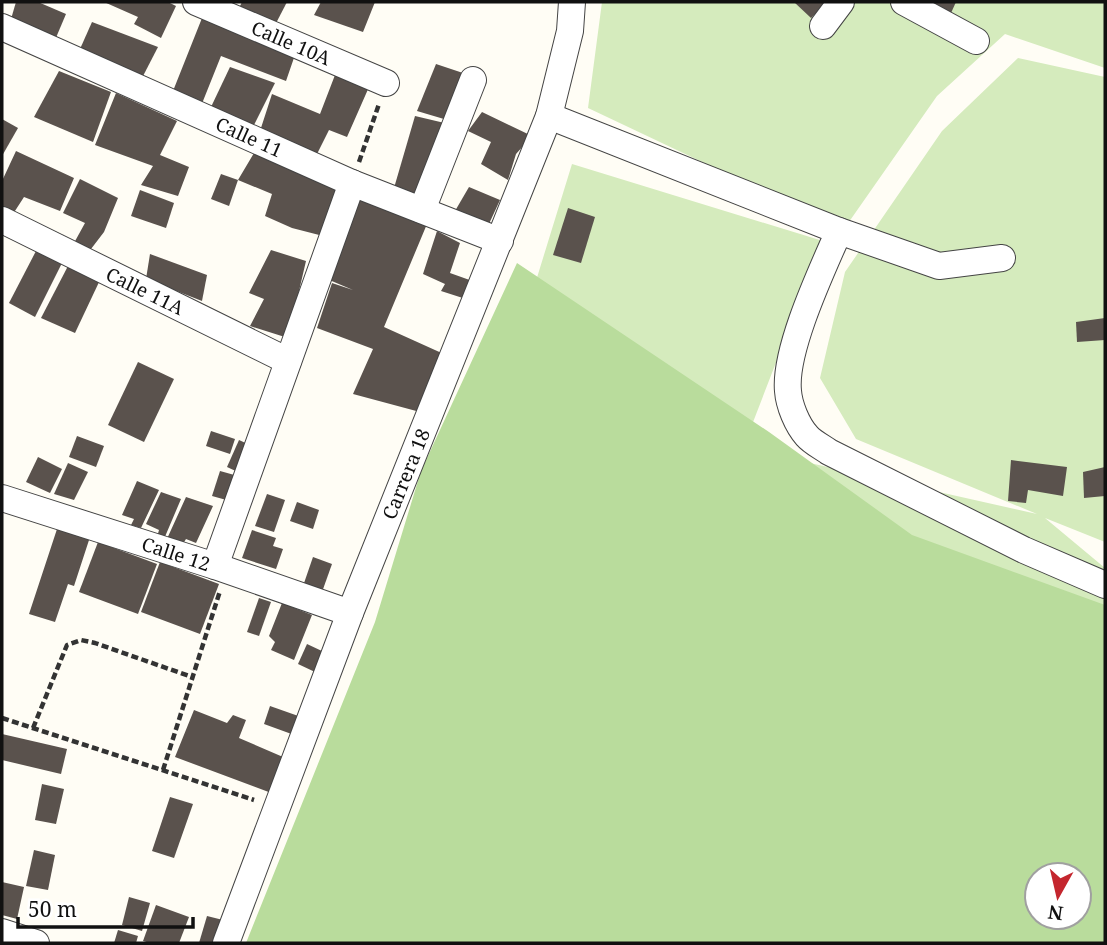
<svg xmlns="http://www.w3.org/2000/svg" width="1107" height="945" font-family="'Noto Serif',serif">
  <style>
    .green { fill: #d5ebbd; fill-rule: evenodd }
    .forest { fill: #b9dc9c; fill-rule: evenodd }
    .building { fill: #5a524d }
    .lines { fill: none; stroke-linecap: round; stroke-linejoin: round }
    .minor-casing { stroke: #444; stroke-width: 28 }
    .path { stroke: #333; stroke-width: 4.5; stroke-dasharray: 7 3.5; stroke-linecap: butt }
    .minor { stroke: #fff; stroke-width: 26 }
    .labels { text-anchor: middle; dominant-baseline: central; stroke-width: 7; stroke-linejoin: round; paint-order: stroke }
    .street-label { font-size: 19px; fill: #111; stroke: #fff }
  </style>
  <rect width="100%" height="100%" fill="#fffdf5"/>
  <!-- green -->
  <g class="green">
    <polygon points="602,2 1105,2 1105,68 1005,34 937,96 844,229 588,108"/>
    <path d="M1018,58L1105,77V542L1045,518L1105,568V943H391L519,336L572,164L823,241L743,448L1037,514L856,439L820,378L845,272L942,131ZM1037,875H1079V917H1037Z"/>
  </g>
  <!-- forest -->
  <path class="forest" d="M517,263L769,432L912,535L1105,605V943H246L375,622L421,471ZM1037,875H1079V917H1037Z"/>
  <!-- building -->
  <g class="building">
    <polygon points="16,2 38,2 66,14 55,40 11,19"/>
    <polygon points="104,2 168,2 176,6 161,38 134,24 138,17"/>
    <polygon points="242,2 287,2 273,29 238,10"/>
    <polygon points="321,2 375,2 363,32 314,15"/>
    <polygon points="794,2 827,2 811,18"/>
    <polygon points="927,2 956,2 951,13"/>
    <polygon points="204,13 296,52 286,81 221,56 199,111 173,91"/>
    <polygon points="92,22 158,47 142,78 80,49"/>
    <polygon points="436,64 466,74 454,122 417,111"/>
    <polygon points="230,67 275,83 254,125 211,107"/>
    <polygon points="59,71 111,92 93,142 34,117"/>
    <polygon points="335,75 369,87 347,137 329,130 316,156 260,131 272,94 320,114"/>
    <polygon points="116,93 177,121 160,155 189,167 178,196 141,185 153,166 95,145"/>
    <polygon points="482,112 532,136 516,154 508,180 481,164 491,142 468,131"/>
    <polygon points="415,116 453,125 424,199 394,188"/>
    <polygon points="2,119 18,128 2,156"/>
    <polygon points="16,151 74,178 60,211 24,197 13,214 2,210 2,181"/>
    <polygon points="254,153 345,191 327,237 292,228 265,216 272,194 238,180"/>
    <polygon points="221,174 238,180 229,206 211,199"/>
    <polygon points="80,179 118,198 104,232 91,249 74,243 85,223 63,213"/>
    <polygon points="469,187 500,200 488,226 455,211"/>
    <polygon points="140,190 174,203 166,228 131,216"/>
    <polygon points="360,190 427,224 384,327 446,355 420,412 353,394 373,349 317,328 332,283 353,290 327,279"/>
    <polygon points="568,208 595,217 581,263 553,255"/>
    <polygon points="437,231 460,243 450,273 478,283 469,300 441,291 445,284 423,274"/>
    <polygon points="271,250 306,261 288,338 250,326 264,299 249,293"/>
    <polygon points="36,251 62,263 35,317 9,303"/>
    <polygon points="150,254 207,275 202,301 146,279"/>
    <polygon points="68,266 100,280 75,333 41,318"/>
    <polygon points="1105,318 1105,340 1077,342 1076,322"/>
    <polygon points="138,362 174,379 144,442 108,425"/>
    <polygon points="211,431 235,439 230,454 206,446"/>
    <polygon points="77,436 104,446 96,467 69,457"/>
    <polygon points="239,440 252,446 240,473 227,467"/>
    <polygon points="38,457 62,469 50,493 26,482"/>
    <polygon points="1011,460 1067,467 1063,496 1028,490 1026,503 1008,501"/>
    <polygon points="68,463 88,472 74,500 54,494"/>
    <polygon points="1105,467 1105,496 1084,498 1083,472"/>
    <polygon points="220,471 238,476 230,501 212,496"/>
    <polygon points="137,481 159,490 141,528 131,525 134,519 122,515"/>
    <polygon points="161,492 181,499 164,539 157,537 159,530 146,524"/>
    <polygon points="267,494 285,500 274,532 255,526"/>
    <polygon points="186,497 213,506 196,543 186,539 181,547 166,541"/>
    <polygon points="297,502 319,510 313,529 290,521"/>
    <polygon points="58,526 90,537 74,586 68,584 55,622 29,614"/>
    <polygon points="252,530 276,538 273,546 283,549 276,569 242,558"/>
    <polygon points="98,542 157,564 138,614 79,592"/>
    <polygon points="313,557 332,564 322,592 303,586"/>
    <polygon points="160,562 219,584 200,634 141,612"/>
    <polygon points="259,598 271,602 259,636 247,632"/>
    <polygon points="282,603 312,615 294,660 271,650 275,642 269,636"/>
    <polygon points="307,644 324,652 315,672 298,664"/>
    <polygon points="270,706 304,718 297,736 264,724"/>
    <polygon points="194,710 227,723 233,715 246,720 239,738 290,760 274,794 175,757"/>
    <polygon points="2,734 67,749 61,774 2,760"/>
    <polygon points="42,784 64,789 56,824 35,820"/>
    <polygon points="170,797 193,804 174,858 152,851"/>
    <polygon points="34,850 55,855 48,890 26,886"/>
    <polygon points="2,882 24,887 17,919 2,915"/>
    <polygon points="129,897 150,903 142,931 122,925"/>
    <polygon points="156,905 189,917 179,943 150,943 143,941"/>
    <polygon points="207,916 227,921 221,943 199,943"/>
    <polygon points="118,930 138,936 136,943 114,943"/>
  </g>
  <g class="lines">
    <defs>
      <g id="minor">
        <polyline points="196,2 386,83"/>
        <polyline points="904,2 976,41"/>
        <polyline points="823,26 841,2"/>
        <polyline points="2,27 352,183 500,241"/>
        <path d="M549,116L839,231C822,270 784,350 788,391C789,405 797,425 807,436C812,442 822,447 829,452L1024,550L1105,585"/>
        <polyline points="422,210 473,80"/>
        <polyline points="2,220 288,361"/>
        <polyline points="839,231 939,266 1002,258"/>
        <polyline points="2,498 215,566 350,613"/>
        <polyline points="215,566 352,183"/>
        <polyline points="2,932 36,943"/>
        <polyline points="226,943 350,613 549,116 570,31 572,2"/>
      </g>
    </defs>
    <!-- minor casing -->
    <use href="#minor" class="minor-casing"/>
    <!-- path -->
    <g class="path">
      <polyline points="359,162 379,104"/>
      <polyline points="2,718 254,800"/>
      <polyline points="33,728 67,645 81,640 95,643 192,677"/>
      <polyline points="163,770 220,591"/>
    </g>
    <!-- minor -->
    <use href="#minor" class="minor"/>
  </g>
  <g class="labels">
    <!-- street labels -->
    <g class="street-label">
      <text transform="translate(291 43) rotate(23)">Calle 10A</text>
      <text transform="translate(249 137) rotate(24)">Calle 11</text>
      <text transform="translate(145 291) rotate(26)">Calle 11A</text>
      <text transform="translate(406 474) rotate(-68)">Carrera 18</text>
      <text transform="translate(176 554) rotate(18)">Calle 12</text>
    </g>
  </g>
  <!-- border -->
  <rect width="1107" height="945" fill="none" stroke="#111111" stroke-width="7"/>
  <!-- north arrow -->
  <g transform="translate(1058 896) rotate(188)"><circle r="33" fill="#ffffff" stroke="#a0a0a0" stroke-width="2"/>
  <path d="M0-5L12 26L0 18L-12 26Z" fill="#c4262e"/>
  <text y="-10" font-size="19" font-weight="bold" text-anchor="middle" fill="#111111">N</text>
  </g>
  <!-- scale -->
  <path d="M18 917v10h175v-10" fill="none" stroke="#111111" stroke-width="3.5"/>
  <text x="28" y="917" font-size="21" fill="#111111" stroke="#ffffff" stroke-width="5" paint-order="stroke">50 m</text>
</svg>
